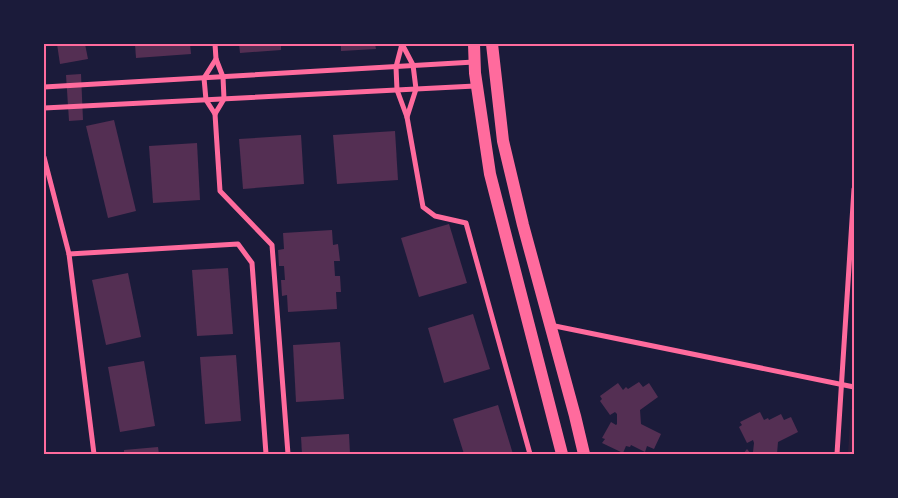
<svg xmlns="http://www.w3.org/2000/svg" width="898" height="498" font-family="'Sofia Sans Condensed',sans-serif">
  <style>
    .green { fill: #2a1e3b }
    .building { fill: #542f53 }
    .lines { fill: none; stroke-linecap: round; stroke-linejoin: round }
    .minor { stroke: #ff6b9d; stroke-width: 5 }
    .primary { stroke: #ff6b9d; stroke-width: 12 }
    .neatline { fill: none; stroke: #ff6b9d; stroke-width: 2 }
  </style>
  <rect width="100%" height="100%" fill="#1b1b3a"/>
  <!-- green -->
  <polygon class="green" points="854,408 854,454 848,454 851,409"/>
  <!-- building -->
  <g class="building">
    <polygon points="57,44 85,44 88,59 60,64"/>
    <polygon points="135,44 190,44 191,54 136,58"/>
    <polygon points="239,44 281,44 281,50 240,53"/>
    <polygon points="341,44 375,44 376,49 341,51"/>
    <polygon points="81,74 83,120 69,121 66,75"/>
    <polygon points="114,120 136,211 108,218 86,126"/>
    <polygon points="395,131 398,180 337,184 333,135"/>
    <polygon points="301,135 304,184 243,189 239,139"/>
    <polygon points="197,143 200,200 153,203 149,146"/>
    <polygon points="449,224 467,283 419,297 401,238"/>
    <polygon points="332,230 333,245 338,244 340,261 334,261 335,276 340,276 341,292 336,292 337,309 288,312 287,295 282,296 281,280 285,280 284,266 279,266 278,250 284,249 283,233"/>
    <polygon points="228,268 233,334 197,336 192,270"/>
    <polygon points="128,273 141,337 106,345 92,280"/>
    <polygon points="473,314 490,369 444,383 428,328"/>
    <polygon points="340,342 344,399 296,402 293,345"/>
    <polygon points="236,355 241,421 205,424 200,357"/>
    <polygon points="144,361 155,426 120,432 108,367"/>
    <polygon points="639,382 643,387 649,383 658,397 640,410 641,424 661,434 654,449 647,446 645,452 631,445 630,447 626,446 623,453 602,443 605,439 602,438 611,422 616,425 617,424 617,414 615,412 610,415 600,401 602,399 600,396 618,383 623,390 626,387 628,389"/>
    <polygon points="498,405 513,454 464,454 453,419"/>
    <polygon points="760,412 764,420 768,418 769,420 781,414 784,420 791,417 798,432 778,442 777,454 743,454 747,449 751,454 753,452 754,443 753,440 747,443 739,427 742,425 740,422"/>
    <polygon points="349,434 350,454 302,454 301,437"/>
    <polygon points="158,447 159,454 124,454 124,450"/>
  </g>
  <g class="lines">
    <!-- minor -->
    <g class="minor">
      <polyline points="215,44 216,59 223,77 224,99 215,114 220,191 272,245 288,454"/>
      <polyline points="402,44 396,67 397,90 407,117 423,207 435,216 466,223 530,454"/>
      <polyline points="402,44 413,65 416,89 407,117"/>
      <polyline points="44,87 474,62"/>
      <polyline points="44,108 475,86"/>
      <polyline points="215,114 206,100 204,78 216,59"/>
      <polyline points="44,157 69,254 94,454"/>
      <polyline points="69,254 238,244 252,263 266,454"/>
      <polyline points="550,325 854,387"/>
      <polyline points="837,454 854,189"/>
    </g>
    <!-- primary -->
    <g class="primary">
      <polyline points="474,44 475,73 490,174 562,454"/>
      <polyline points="492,44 503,141 523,225 575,416 584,454"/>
    </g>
  </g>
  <!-- border -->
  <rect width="898" height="498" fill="none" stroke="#1b1b3a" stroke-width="90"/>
  <rect x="45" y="45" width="808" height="408" class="neatline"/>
</svg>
